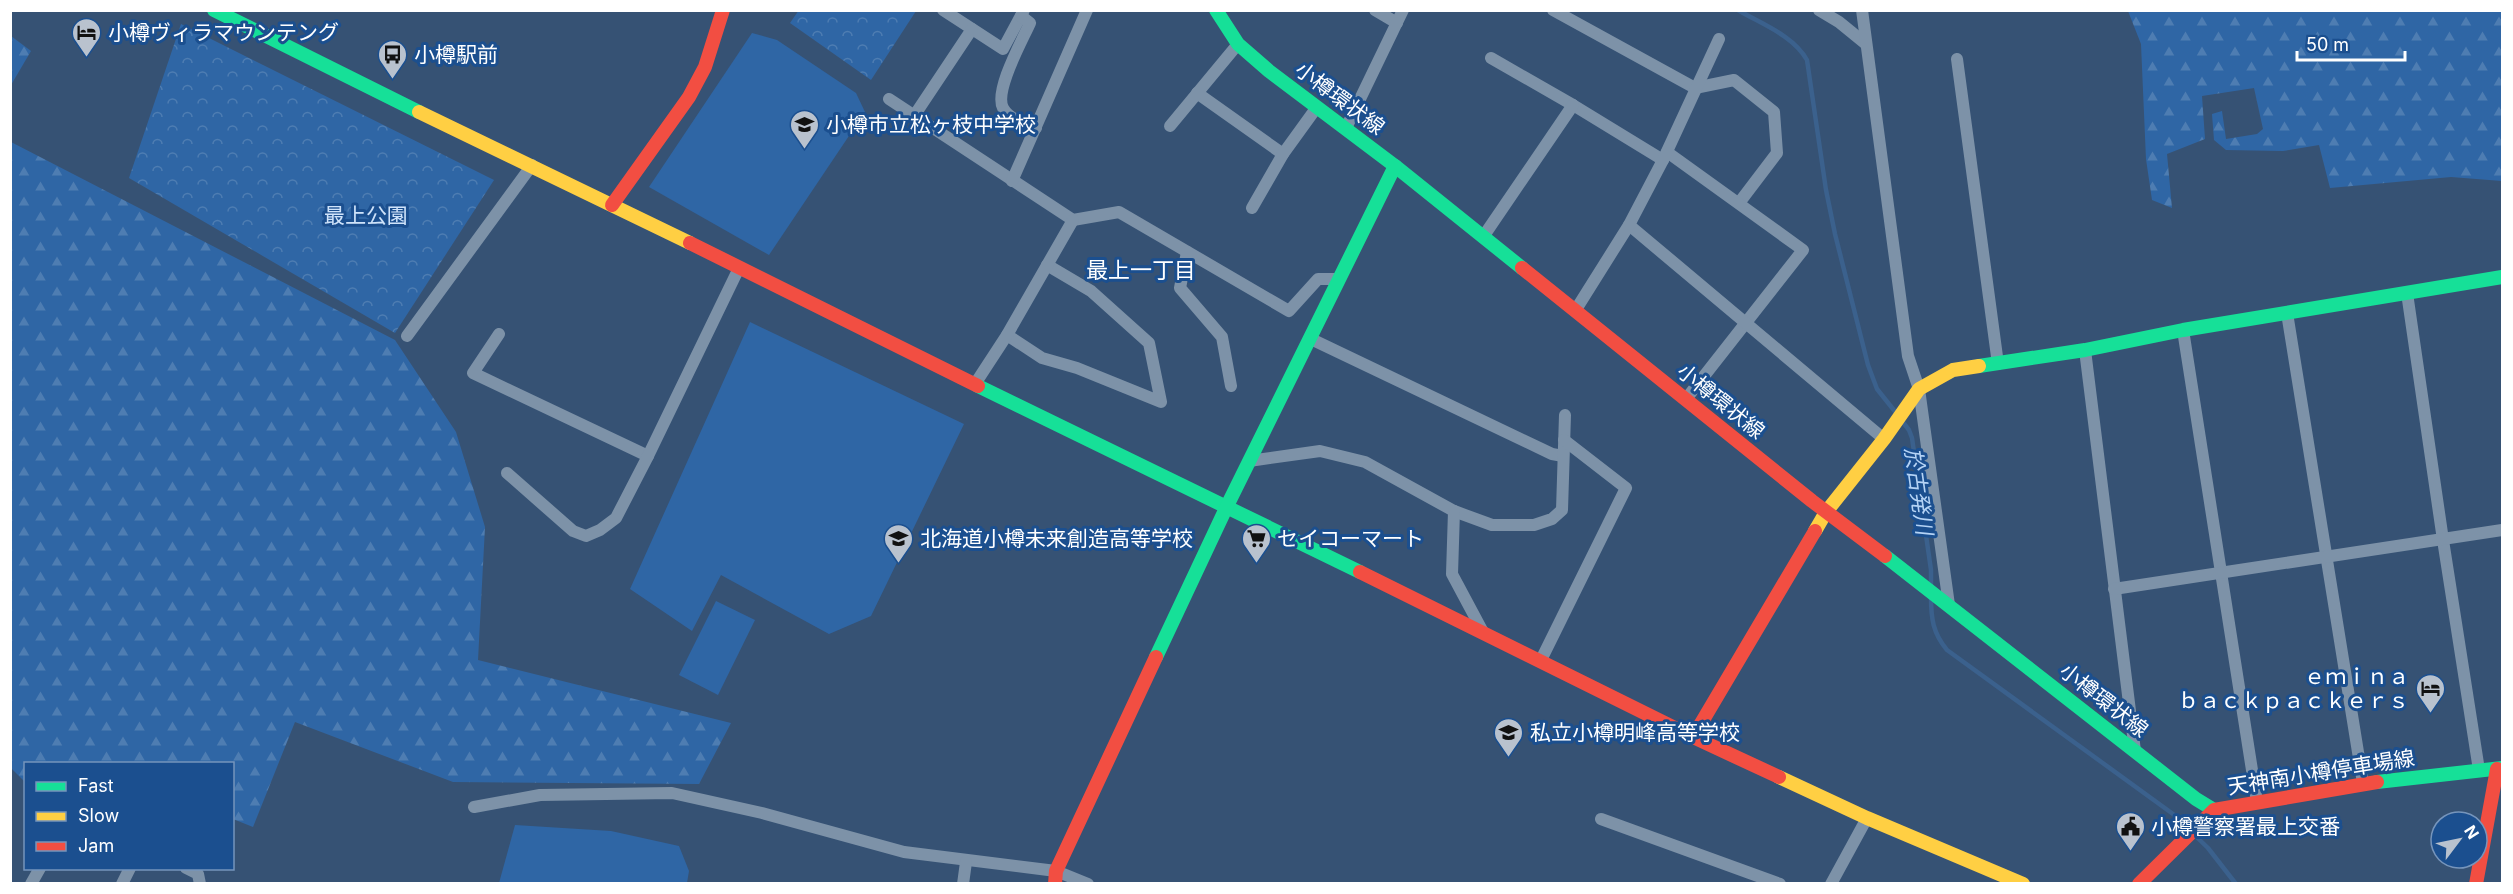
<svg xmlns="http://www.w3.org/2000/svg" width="2513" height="894" font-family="Inter,'Noto Sans JP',sans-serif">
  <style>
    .grass { fill: #2f66a5 }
    .forest { fill: url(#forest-firs) }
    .park { fill: url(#park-crowns) }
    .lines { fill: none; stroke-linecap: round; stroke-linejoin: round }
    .stream { stroke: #3b618d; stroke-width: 4.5 }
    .street { stroke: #7d92a8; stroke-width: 12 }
    .fast { stroke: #16e098; stroke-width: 14 }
    .slow { stroke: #ffcf43; stroke-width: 14 }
    .jam { stroke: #f24e42; stroke-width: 14 }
    .labels { text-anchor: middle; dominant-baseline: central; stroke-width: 6; stroke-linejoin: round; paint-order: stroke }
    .poi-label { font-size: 21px; fill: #fff; stroke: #1b4f8f; text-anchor: start }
    .street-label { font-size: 21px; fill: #fff; stroke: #1b4f8f }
    .park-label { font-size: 21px; fill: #cfe3fa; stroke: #1b4f8f }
    .neighbourhood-label { font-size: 22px; fill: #fff; stroke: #1b4f8f }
    .water-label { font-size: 22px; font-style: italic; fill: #b5d3f5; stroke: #1b4f8f }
  </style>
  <defs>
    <pattern id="forest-firs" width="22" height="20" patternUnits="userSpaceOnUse" patternTransform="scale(1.5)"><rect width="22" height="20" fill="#2f66a5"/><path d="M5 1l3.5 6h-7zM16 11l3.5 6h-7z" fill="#4e7db2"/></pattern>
    <pattern id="park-crowns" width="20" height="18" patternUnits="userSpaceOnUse" patternTransform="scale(1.5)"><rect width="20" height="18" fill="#2f66a5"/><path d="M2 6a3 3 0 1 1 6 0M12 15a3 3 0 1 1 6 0" fill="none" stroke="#4e7db2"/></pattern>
  </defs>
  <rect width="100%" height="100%" fill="#365274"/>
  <!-- grass -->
  <g class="grass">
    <polygon points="752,33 777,40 856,93 865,112 769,255 649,187"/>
    <polygon points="750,322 964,424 871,616 829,634 721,575 692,631 630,589"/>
    <polygon points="716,601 755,620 718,695 679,675"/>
    <polygon points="515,825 611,831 679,846 689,871 687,883 499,883"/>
  </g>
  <!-- forest -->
  <g class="forest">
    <polygon points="2128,11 2502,11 2502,181 2451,177 2330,188 2319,145 2283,151 2226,150 2214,140 2212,114 2222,111 2226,139 2257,134 2263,129 2254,88 2202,96 2205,139 2167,154 2172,208 2152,200 2146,159 2141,44"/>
    <polygon points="11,36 31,51 11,85"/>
    <polygon points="11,142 395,340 456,432 485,527 478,660 731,723 699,784 453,782 295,722 253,827 233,819 232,764 26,764 25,782 11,768"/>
  </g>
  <!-- park -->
  <g class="park">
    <polygon points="799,10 916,10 916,11 871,80 790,23"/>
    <polygon points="181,24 494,180 395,333 129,178"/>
  </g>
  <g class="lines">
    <!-- stream -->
    <g class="stream">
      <path d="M1738,10C1761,24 1793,35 1807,60L1826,190L1835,234L1868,365L1877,389L1897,414"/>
      <polyline points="1902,421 1909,430 1912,438 1931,570 1931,585"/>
      <path d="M1931,597C1931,619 1933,633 1947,650L2173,814L2208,848L2236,884"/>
    </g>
    <!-- street -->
    <g class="street">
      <polyline points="943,10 1003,49 1024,10"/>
      <polyline points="1375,10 1397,23"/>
      <polyline points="1553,10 1695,88 1734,80 1774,112 1777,153 1739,203"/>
      <polyline points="1819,10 1839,22 1866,44"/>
      <polyline points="1862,10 1908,356 1919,389 1949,605"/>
      <path d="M1021,16L1030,23C1022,41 994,91 1003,108C1009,119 1025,124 1036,128"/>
      <polyline points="1491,58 1573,105 1663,160"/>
      <polyline points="1957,59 1998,364"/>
      <polyline points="1197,93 1283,154"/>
      <polyline points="889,99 1073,220 1119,212 1289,311 1318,279 1339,279"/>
      <polyline points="914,116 972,29"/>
      <polyline points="1170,126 1238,44"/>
      <polyline points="1346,128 1403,10"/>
      <polyline points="1667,152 1803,250 1686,399"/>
      <polyline points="1012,181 1087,10"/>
      <polyline points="1252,208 1283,154 1317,107"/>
      <polyline points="1629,225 1884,439"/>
      <polyline points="1483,237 1573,105"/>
      <polyline points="1187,252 1180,288 1222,337 1231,386"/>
      <polyline points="2407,293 2443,540 2479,770"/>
      <polyline points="1575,311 1629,225 1663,160 1719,39"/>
      <polyline points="2287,313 2363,783"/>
      <polyline points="2183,330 2257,802"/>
      <polyline points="499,334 473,373 648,456"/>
      <polyline points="1007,335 1042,358 1077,368 1161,402 1149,343 1091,291 1047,265"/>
      <polyline points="407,336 532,165"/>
      <polyline points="1311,339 1552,454 1563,456"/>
      <polyline points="2085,350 2135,751"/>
      <polyline points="975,384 1007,335 1073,220"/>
      <polyline points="1249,461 1320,451 1365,462 1454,511 1492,525 1534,525 1552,519 1562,510 1565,415"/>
      <polyline points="507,473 573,531 586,536 600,530 616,518 648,456 739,268"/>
      <polyline points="1454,511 1452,574 1483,632"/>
      <polyline points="2114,589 2502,530"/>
      <polyline points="1541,660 1626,488 1564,440"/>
      <polyline points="474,807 540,795 672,793 762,813 904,852 1056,871 1088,884"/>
      <polyline points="1601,819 1780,884"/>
      <polyline points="186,868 198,874 200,884"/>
      <polyline points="31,884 40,868"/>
      <polyline points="122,884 130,868"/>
      <polyline points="963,884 966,862"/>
      <polyline points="1831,884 1867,818"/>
    </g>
    <!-- fast -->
    <g class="fast">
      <polyline points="214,10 419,112"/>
      <polyline points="1216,10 1238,44 1269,71 1395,166 1522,268"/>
      <polyline points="1979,366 2085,350 2183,330 2502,277"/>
      <polyline points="978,386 1360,572"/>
      <polyline points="1885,556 2196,799 2214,810"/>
      <polyline points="1156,657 1227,506 1395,166"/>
      <polyline points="2377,782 2502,768"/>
    </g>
    <!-- slow -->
    <g class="slow">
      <polyline points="419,112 690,243"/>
      <polyline points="1815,531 1826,512 1884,439 1919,389 1953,370 1979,366"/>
      <polyline points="1779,777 1867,818 2023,884"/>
    </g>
    <!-- jam -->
    <g class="jam">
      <polyline points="612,205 689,97 705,67 723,10"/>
      <polyline points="690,243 978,386"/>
      <polyline points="1522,268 1812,501 1885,556"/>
      <polyline points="1360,572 1693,737 1779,777"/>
      <polyline points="1693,737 1815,531"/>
      <polyline points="1055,884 1056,871 1156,657"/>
      <polyline points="2139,884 2214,810 2377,782"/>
      <polyline points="2476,884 2497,769"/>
    </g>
  </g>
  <!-- icons -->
  <defs>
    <symbol id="hotel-pin" viewBox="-11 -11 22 30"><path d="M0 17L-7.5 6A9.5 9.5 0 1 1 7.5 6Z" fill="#b9c2ce" stroke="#1b4f8f"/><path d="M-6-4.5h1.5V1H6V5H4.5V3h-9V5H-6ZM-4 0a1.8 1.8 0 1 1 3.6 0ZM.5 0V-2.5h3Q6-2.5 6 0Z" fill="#111"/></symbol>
    <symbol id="bus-pin" viewBox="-11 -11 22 30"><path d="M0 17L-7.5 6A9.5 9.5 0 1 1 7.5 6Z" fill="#b9c2ce" stroke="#1b4f8f"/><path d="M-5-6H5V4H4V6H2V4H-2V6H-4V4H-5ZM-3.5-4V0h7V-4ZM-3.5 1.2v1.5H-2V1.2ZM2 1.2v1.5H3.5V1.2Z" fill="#111"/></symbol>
    <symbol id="school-pin" viewBox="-11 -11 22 30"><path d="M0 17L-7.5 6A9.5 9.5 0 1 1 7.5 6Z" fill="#b9c2ce" stroke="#1b4f8f"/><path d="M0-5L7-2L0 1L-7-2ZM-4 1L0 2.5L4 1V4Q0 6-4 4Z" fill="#111"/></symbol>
    <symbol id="supermarket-pin" viewBox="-11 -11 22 30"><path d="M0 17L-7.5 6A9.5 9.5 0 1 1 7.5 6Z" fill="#b9c2ce" stroke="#1b4f8f"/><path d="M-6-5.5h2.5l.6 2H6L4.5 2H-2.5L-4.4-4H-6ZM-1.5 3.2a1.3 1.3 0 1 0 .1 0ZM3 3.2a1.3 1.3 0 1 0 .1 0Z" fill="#111"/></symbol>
    <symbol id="civic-pin" viewBox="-11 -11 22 30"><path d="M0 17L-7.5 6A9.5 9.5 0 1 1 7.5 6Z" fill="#b9c2ce" stroke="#1b4f8f"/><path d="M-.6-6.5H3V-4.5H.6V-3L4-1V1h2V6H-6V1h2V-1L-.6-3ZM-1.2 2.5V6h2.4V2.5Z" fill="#111"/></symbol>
  </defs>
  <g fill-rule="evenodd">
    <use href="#hotel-pin" x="70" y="16" width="33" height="45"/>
    <use href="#bus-pin" x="376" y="38" width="33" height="45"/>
    <use href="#school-pin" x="788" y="108" width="33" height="45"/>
    <use href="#school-pin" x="882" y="522" width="33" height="45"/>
    <use href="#supermarket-pin" x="1240" y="522" width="33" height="45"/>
    <use href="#hotel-pin" x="2414" y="672" width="33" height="45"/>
    <use href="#school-pin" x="1492" y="716" width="33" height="45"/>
    <use href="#civic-pin" x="2114" y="810" width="33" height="45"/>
  </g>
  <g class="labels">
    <!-- poi labels -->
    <g class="poi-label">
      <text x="108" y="32">小樽ヴィラマウンテング</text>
      <text x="414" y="54">小樽駅前</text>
      <text x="826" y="124">小樽市立松ヶ枝中学校</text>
      <text x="920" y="538">北海道小樽未来創造高等学校</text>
      <text x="1277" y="538">セイコーマート</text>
      <text x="2409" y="676" text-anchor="end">ｅｍｉｎａ<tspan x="2409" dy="24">ｂａｃｋｐａｃｋｅｒｓ</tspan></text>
      <text x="1530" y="732">私立小樽明峰高等学校</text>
      <text x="2151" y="826">小樽警察署最上交番</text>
    </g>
    <!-- street labels -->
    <g class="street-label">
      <text transform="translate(1340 98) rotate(37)">小樽環状線</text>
      <text transform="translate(1721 401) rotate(39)">小樽環状線</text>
      <text transform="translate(2104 700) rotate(38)">小樽環状線</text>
      <text transform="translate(2321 772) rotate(-9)">天神南小樽停車場線</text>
    </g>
    <!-- park labels -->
    <g class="park-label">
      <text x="366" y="215">最上公園</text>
    </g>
    <!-- neighbourhood labels -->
    <g class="neighbourhood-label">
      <text x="1141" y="270">最上一丁目</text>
    </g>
    <!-- water labels -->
    <g class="water-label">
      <text transform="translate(1919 491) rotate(82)">於古発川</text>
    </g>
  </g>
  <!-- border -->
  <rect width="2513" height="894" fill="none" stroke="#ffffff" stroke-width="24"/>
  <!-- legend -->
  <rect x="24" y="762" width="210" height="108" fill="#1b4f8f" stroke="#7695bc" stroke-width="1.5"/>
  <rect x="36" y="782" width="30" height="9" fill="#16e098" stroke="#7695bc" stroke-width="1.5"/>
  <text x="78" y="792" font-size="18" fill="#ffffff">Fast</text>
  <rect x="36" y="812" width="30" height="9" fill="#ffcf43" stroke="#7695bc" stroke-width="1.5"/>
  <text x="78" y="822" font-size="18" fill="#ffffff">Slow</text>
  <rect x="36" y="842" width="30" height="9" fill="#f24e42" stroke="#7695bc" stroke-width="1.5"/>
  <text x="78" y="852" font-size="18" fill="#ffffff">Jam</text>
  <!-- north arrow -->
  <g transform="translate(2459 840) rotate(58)"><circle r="28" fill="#1b4f8f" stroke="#7695bc" stroke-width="1.5"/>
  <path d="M0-4.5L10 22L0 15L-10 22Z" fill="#b9c2ce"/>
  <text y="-9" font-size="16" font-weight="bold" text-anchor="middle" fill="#ffffff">N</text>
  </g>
  <!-- scale -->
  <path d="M2297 51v9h108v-9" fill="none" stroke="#ffffff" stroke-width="3"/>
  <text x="2306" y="51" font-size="18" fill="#ffffff" stroke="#1b4f8f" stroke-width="4.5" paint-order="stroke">50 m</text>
</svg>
